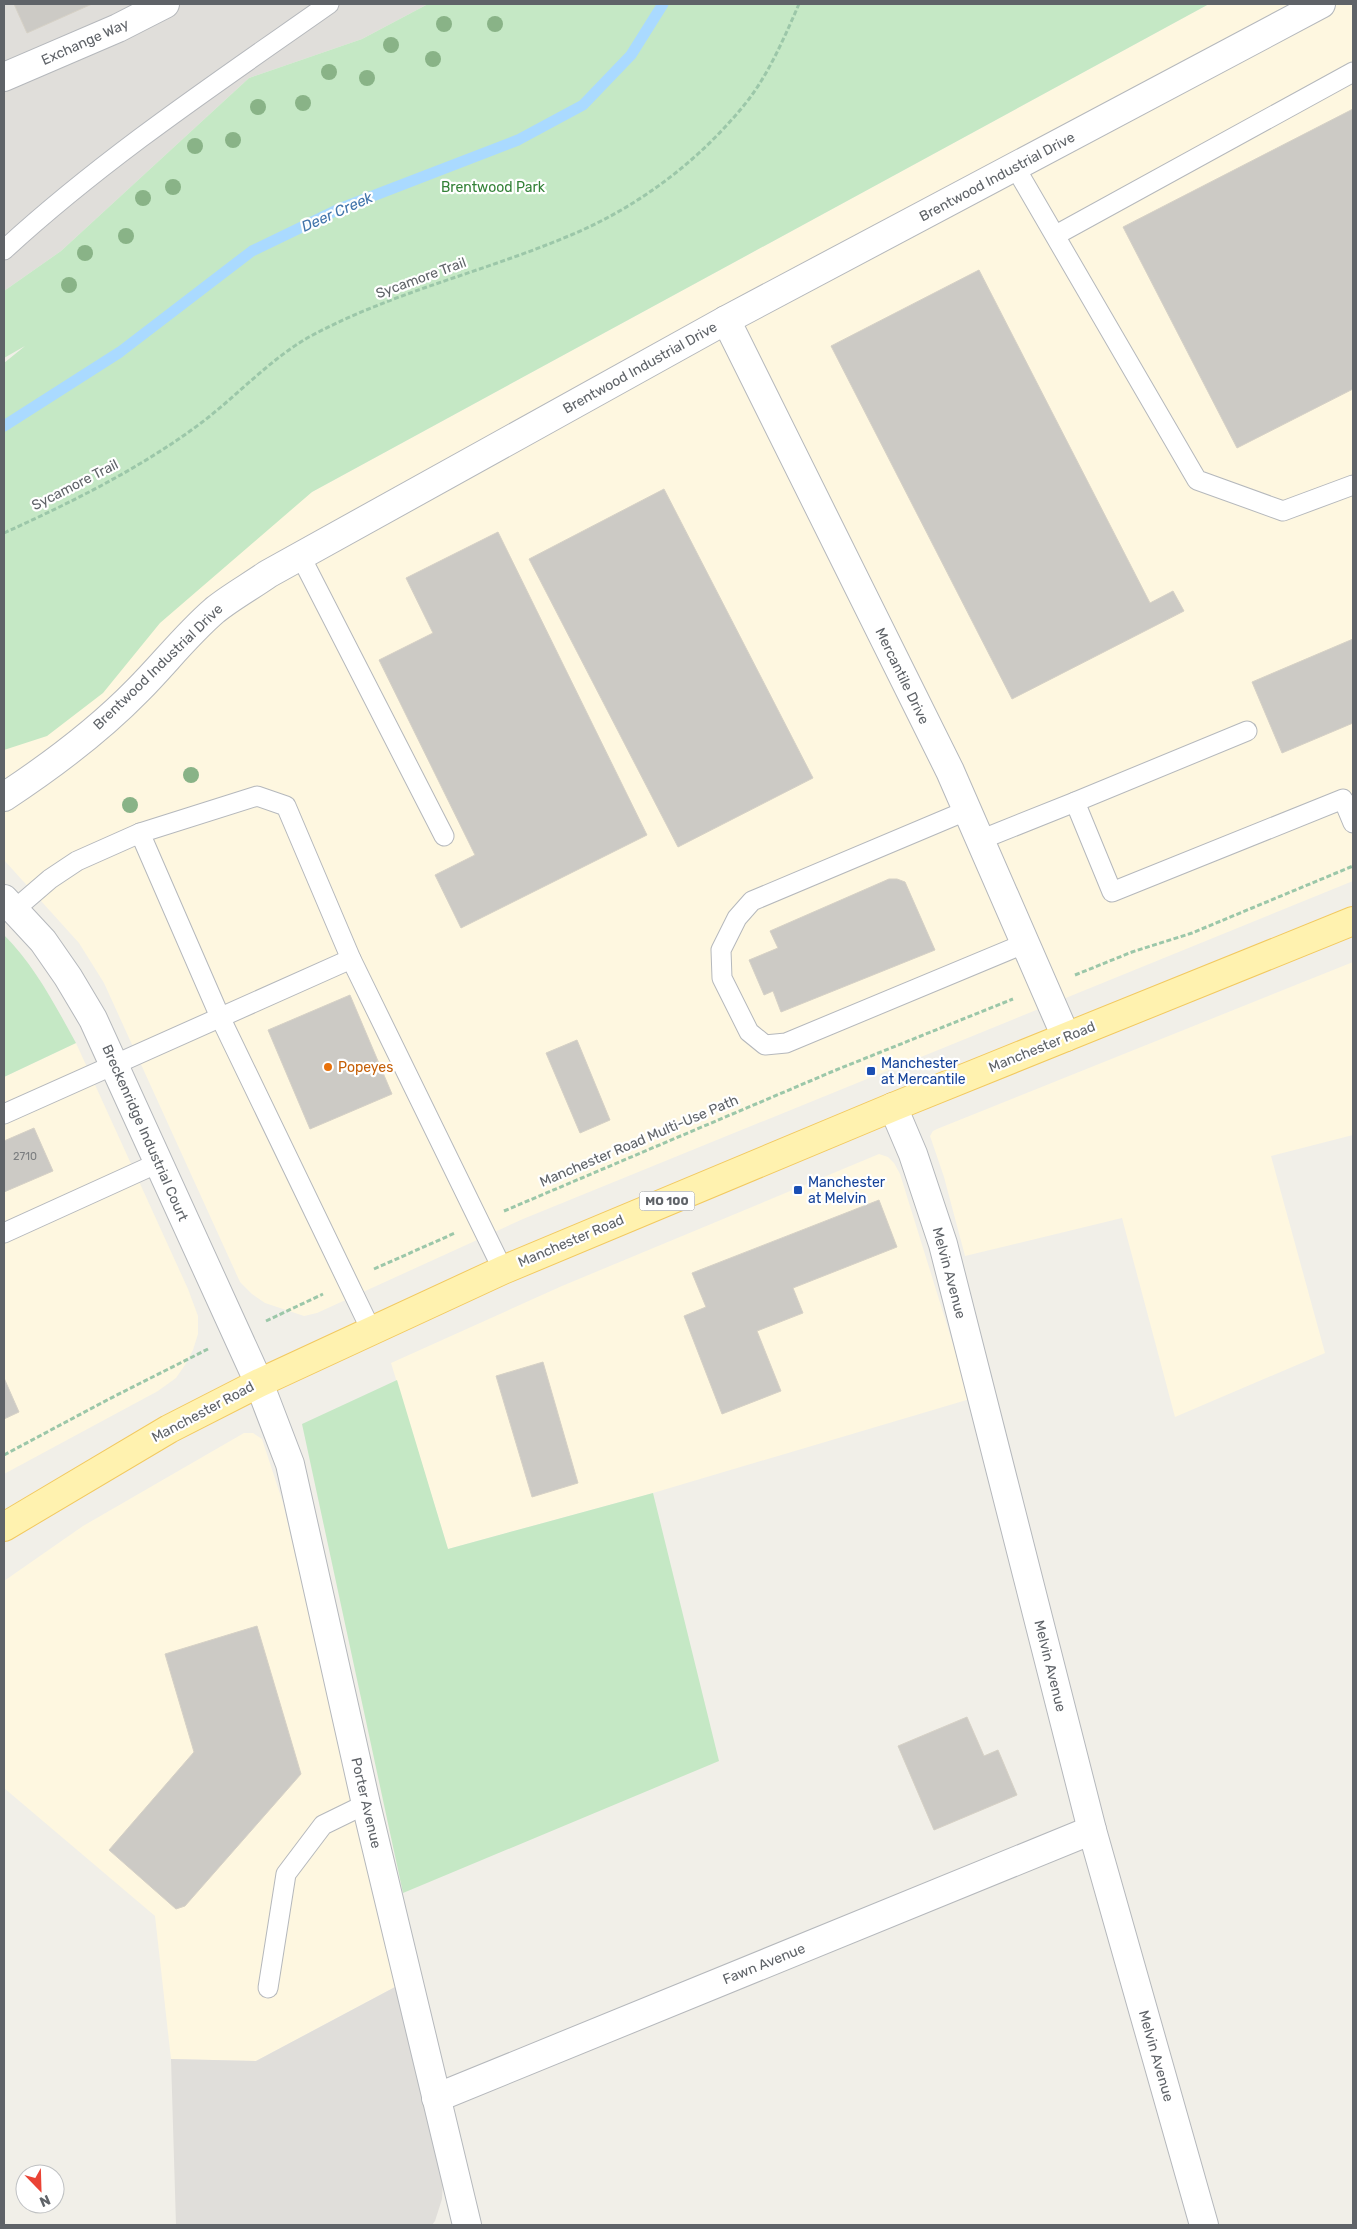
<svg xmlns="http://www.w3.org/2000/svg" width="1357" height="2229" font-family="Rubik,sans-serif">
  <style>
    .commercial { fill: #fef7e0 }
    .industrial { fill: #e0deda }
    .green { fill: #c5e8c5 }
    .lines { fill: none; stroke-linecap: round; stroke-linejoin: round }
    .stream { stroke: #aadaff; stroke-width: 11 }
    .building { fill: #cccac5; stroke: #d6d1c6 }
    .lane-casing { stroke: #b5b8bc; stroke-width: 21 }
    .street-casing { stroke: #b5b8bc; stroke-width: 30 }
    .primary-casing { stroke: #f2c960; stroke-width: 30 }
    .path { stroke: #9cc7a9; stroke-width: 3; stroke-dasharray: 5 2.5; stroke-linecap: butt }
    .lane { stroke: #fff; stroke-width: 19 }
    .street { stroke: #fff; stroke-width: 28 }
    .primary { stroke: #fff2af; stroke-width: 28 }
    .tree { fill: #89b387 }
    .food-dot { fill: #e8710a; stroke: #fff; stroke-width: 2 }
    .transit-dot { fill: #1a4fb4; stroke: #fff; stroke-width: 2 }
    .labels { text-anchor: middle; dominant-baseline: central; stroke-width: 4.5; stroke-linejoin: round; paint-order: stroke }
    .number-label { font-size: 11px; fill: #7a7d7f }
    .shield { fill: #fff; stroke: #8f9295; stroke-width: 1 }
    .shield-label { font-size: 12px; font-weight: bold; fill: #5f6368 }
    .street-label { font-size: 14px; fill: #5f6368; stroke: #fff }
    .park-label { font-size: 14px; fill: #348238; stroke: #fff }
    .transit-label { font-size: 14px; fill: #164399; stroke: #fff; text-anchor: start }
    .food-label { font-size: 14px; fill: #c56008; stroke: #fff; text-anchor: start }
    .water-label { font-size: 15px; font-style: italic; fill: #4174aa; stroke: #fff }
  </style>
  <rect width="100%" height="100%" fill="#f1efe8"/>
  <!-- commercial -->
  <g class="commercial">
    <polygon points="1209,4 1353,4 1353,881 523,1219 317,1313 304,1316 265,1303 252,1294 240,1282 104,983 79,943 4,860 4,713 312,492"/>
    <polygon points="1353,962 1353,1135 1271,1156 1325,1353 1175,1417 1122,1218 965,1256 944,1177 930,1136 933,1131 937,1129"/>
    <polygon points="76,1043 188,1289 198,1316 198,1334 193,1350 185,1365 176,1378 158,1391 4,1474 4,1077"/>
    <polygon points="879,1154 888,1157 894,1163 900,1174 970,1399 653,1493 448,1549 391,1363 562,1286"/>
    <polygon points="244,1433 253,1433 262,1439 283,1503 395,1987 256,2061 171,2059 155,1916 4,1788 4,1581 83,1526"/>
  </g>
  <!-- industrial -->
  <g class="industrial">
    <polygon points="4,4 428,4 362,39 249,78 61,251 4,291"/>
    <polygon points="395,1987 443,2180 442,2199 435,2221 432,2225 176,2225 171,2059 256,2061"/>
  </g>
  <!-- green -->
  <g class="green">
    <polygon points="428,4 1209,4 312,492 160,623 103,693 47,736 4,750 4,363 25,346 4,358 4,291 61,251 249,78 362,39"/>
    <path d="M4,935C35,966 55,1005 76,1043L4,1077Z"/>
    <polygon points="397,1380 448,1549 653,1493 719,1761 403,1893 302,1424"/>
  </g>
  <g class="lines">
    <!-- stream -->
    <polyline class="stream" points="4,426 120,352 252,251 339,209 518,140 583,105 631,55 663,4"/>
  </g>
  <!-- building -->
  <g class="building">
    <polygon points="14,4 92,4 27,33"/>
    <polygon points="1353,109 1353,389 1237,448 1123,227"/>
    <polygon points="979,270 1150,603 1173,591 1184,611 1012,699 831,346"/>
    <polygon points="664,489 813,778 678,847 529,559"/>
    <polygon points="498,532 647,835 461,928 435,875 475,855 379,660 433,633 406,578"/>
    <polygon points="1353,639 1353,723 1282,753 1252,682"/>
    <polygon points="889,879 897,879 905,882 935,950 781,1012 773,991 764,995 749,960 778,948 770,931"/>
    <polygon points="350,995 392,1094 310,1129 268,1030"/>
    <polygon points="577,1040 610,1120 580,1133 546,1053"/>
    <polygon points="34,1128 53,1171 4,1192 4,1141"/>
    <polygon points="879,1200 897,1247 793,1288 803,1313 757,1331 781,1391 722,1414 684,1316 706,1307 692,1273"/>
    <polygon points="543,1362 578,1483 532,1497 496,1376"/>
    <polygon points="4,1378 19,1412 4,1419"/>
    <polygon points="257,1626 301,1774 185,1906 176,1909 109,1850 194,1752 165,1654"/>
    <polygon points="967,1717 984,1756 998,1750 1017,1795 934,1830 898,1746"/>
  </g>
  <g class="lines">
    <defs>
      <g id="lane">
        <polyline points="1015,167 1197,480 1283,511 1353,485"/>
        <polyline points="1056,235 1353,72"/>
        <path d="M4,250C104,158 218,82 329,4"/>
        <polyline points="301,557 444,836"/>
        <polyline points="1075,802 1247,731"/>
        <polyline points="968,810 752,901 737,918 721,950 722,978 749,1032 765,1045 786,1043 1026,943"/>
        <polyline points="980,840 1075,802 1112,892 1343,799 1353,823"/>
        <polyline points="14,910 50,879 77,861 140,833"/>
        <polyline points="4,1114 351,959"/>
        <polyline points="4,1233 158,1163"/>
        <polyline points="371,1330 220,1017 140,833 257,796 286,806 351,959 503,1270"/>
        <polyline points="268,1988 286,1874 323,1825 366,1804"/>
      </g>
      <g id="street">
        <polyline points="4,77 118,28 165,4"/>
        <polyline points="726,320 950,771 1066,1037"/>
        <path d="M4,797C51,766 98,731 138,690C164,664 186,635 215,610C231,597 251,586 268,574L726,320L1321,4"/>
        <polyline points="4,899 43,941 68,977 93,1019 259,1383 290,1464 366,1804 467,2225"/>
        <polyline points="893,1107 913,1154 943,1244 1092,1830 1204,2225"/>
        <polyline points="436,2098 1092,1830"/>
      </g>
      <polyline id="primary" points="4,1527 169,1429 259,1383 503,1270 893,1107 1353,921"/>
    </defs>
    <!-- lane casing -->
    <use href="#lane" class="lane-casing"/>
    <!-- street casing -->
    <use href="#street" class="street-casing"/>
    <!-- primary casing -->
    <use href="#primary" class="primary-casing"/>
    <!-- path -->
    <g class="path">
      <path d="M4,533C72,502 141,468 201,423C238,395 269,360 309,337C392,292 484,272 571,235C640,206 702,159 749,99C770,71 785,36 799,4"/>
      <polyline points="1075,975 1132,952 1192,933 1353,866"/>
      <polyline points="504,1211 836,1070 1013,999"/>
      <polyline points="374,1269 455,1233"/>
      <polyline points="266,1321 323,1294"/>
      <polyline points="4,1455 109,1399 208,1349"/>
    </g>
    <!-- lane -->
    <use href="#lane" class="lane"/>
    <!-- street -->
    <use href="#street" class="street"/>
    <!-- primary -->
    <use href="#primary" class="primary"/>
  </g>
  <!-- trees -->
  <g class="tree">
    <circle cx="444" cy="24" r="8"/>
    <circle cx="495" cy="24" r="8"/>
    <circle cx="391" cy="45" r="8"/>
    <circle cx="433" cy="59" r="8"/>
    <circle cx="329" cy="72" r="8"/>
    <circle cx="367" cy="78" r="8"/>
    <circle cx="303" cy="103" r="8"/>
    <circle cx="258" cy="107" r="8"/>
    <circle cx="233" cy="140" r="8"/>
    <circle cx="195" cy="146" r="8"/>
    <circle cx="173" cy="187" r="8"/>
    <circle cx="143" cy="198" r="8"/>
    <circle cx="126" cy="236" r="8"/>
    <circle cx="85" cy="253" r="8"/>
    <circle cx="69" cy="285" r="8"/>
    <circle cx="191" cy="775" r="8"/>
    <circle cx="130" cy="805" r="8"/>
  </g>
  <!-- markers -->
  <circle class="food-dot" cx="328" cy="1067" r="5"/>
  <g class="transit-dot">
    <rect x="866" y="1066" width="10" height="10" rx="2.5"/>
    <rect x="793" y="1185" width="10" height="10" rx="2.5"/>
  </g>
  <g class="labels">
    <!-- number labels -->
    <g class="number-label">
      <text x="25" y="1156">2710</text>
    </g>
    <!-- shield labels -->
    <rect class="shield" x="639.5" y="1191.5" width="55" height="19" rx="4"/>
    <g class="shield-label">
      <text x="667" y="1201">MO 100</text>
    </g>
    <!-- street labels -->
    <g class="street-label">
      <text transform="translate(85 42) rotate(-24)">Exchange Way</text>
      <text transform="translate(997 177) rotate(-28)">Brentwood Industrial Drive</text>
      <text transform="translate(421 278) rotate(-20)">Sycamore Trail</text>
      <text transform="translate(640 368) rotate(-29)">Brentwood Industrial Drive</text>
      <text transform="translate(75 485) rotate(-27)">Sycamore Trail</text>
      <text transform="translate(158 667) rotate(-44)">Brentwood Industrial Drive</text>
      <text transform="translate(902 676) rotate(64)">Mercantile Drive</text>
      <text transform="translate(1042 1047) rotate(-22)">Manchester Road</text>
      <text transform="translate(145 1133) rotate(66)">Breckenridge Industrial Court</text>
      <text transform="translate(639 1141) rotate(-23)">Manchester Road Multi-Use Path</text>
      <text transform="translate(571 1241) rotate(-23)">Manchester Road</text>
      <text transform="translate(949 1273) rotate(75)">Melvin Avenue</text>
      <text transform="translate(203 1412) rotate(-28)">Manchester Road</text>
      <text transform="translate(1050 1666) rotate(76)">Melvin Avenue</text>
      <text transform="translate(366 1803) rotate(77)">Porter Avenue</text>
      <text transform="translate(764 1964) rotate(-22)">Fawn Avenue</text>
      <text transform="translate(1156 2056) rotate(74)">Melvin Avenue</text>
    </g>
    <!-- park labels -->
    <g class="park-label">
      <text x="493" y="187">Brentwood Park</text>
    </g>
    <!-- transit labels -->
    <g class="transit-label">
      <text x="881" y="1063">Manchester<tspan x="881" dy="16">at Mercantile</tspan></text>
      <text x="808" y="1182">Manchester<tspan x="808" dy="16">at Melvin</tspan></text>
    </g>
    <!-- food labels -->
    <g class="food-label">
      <text x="338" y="1067">Popeyes</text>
    </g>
    <!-- water labels -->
    <g class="water-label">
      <text transform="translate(337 212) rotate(-24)">Deer Creek</text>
    </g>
  </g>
  <!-- border -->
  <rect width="1357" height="2229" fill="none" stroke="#5f6368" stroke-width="10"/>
  <!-- north arrow -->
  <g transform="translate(40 2189) rotate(157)"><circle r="24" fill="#ffffff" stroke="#bfc1c3"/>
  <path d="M0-4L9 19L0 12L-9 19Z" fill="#ea4335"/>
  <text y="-8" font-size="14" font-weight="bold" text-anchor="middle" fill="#5f6368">N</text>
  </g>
</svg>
